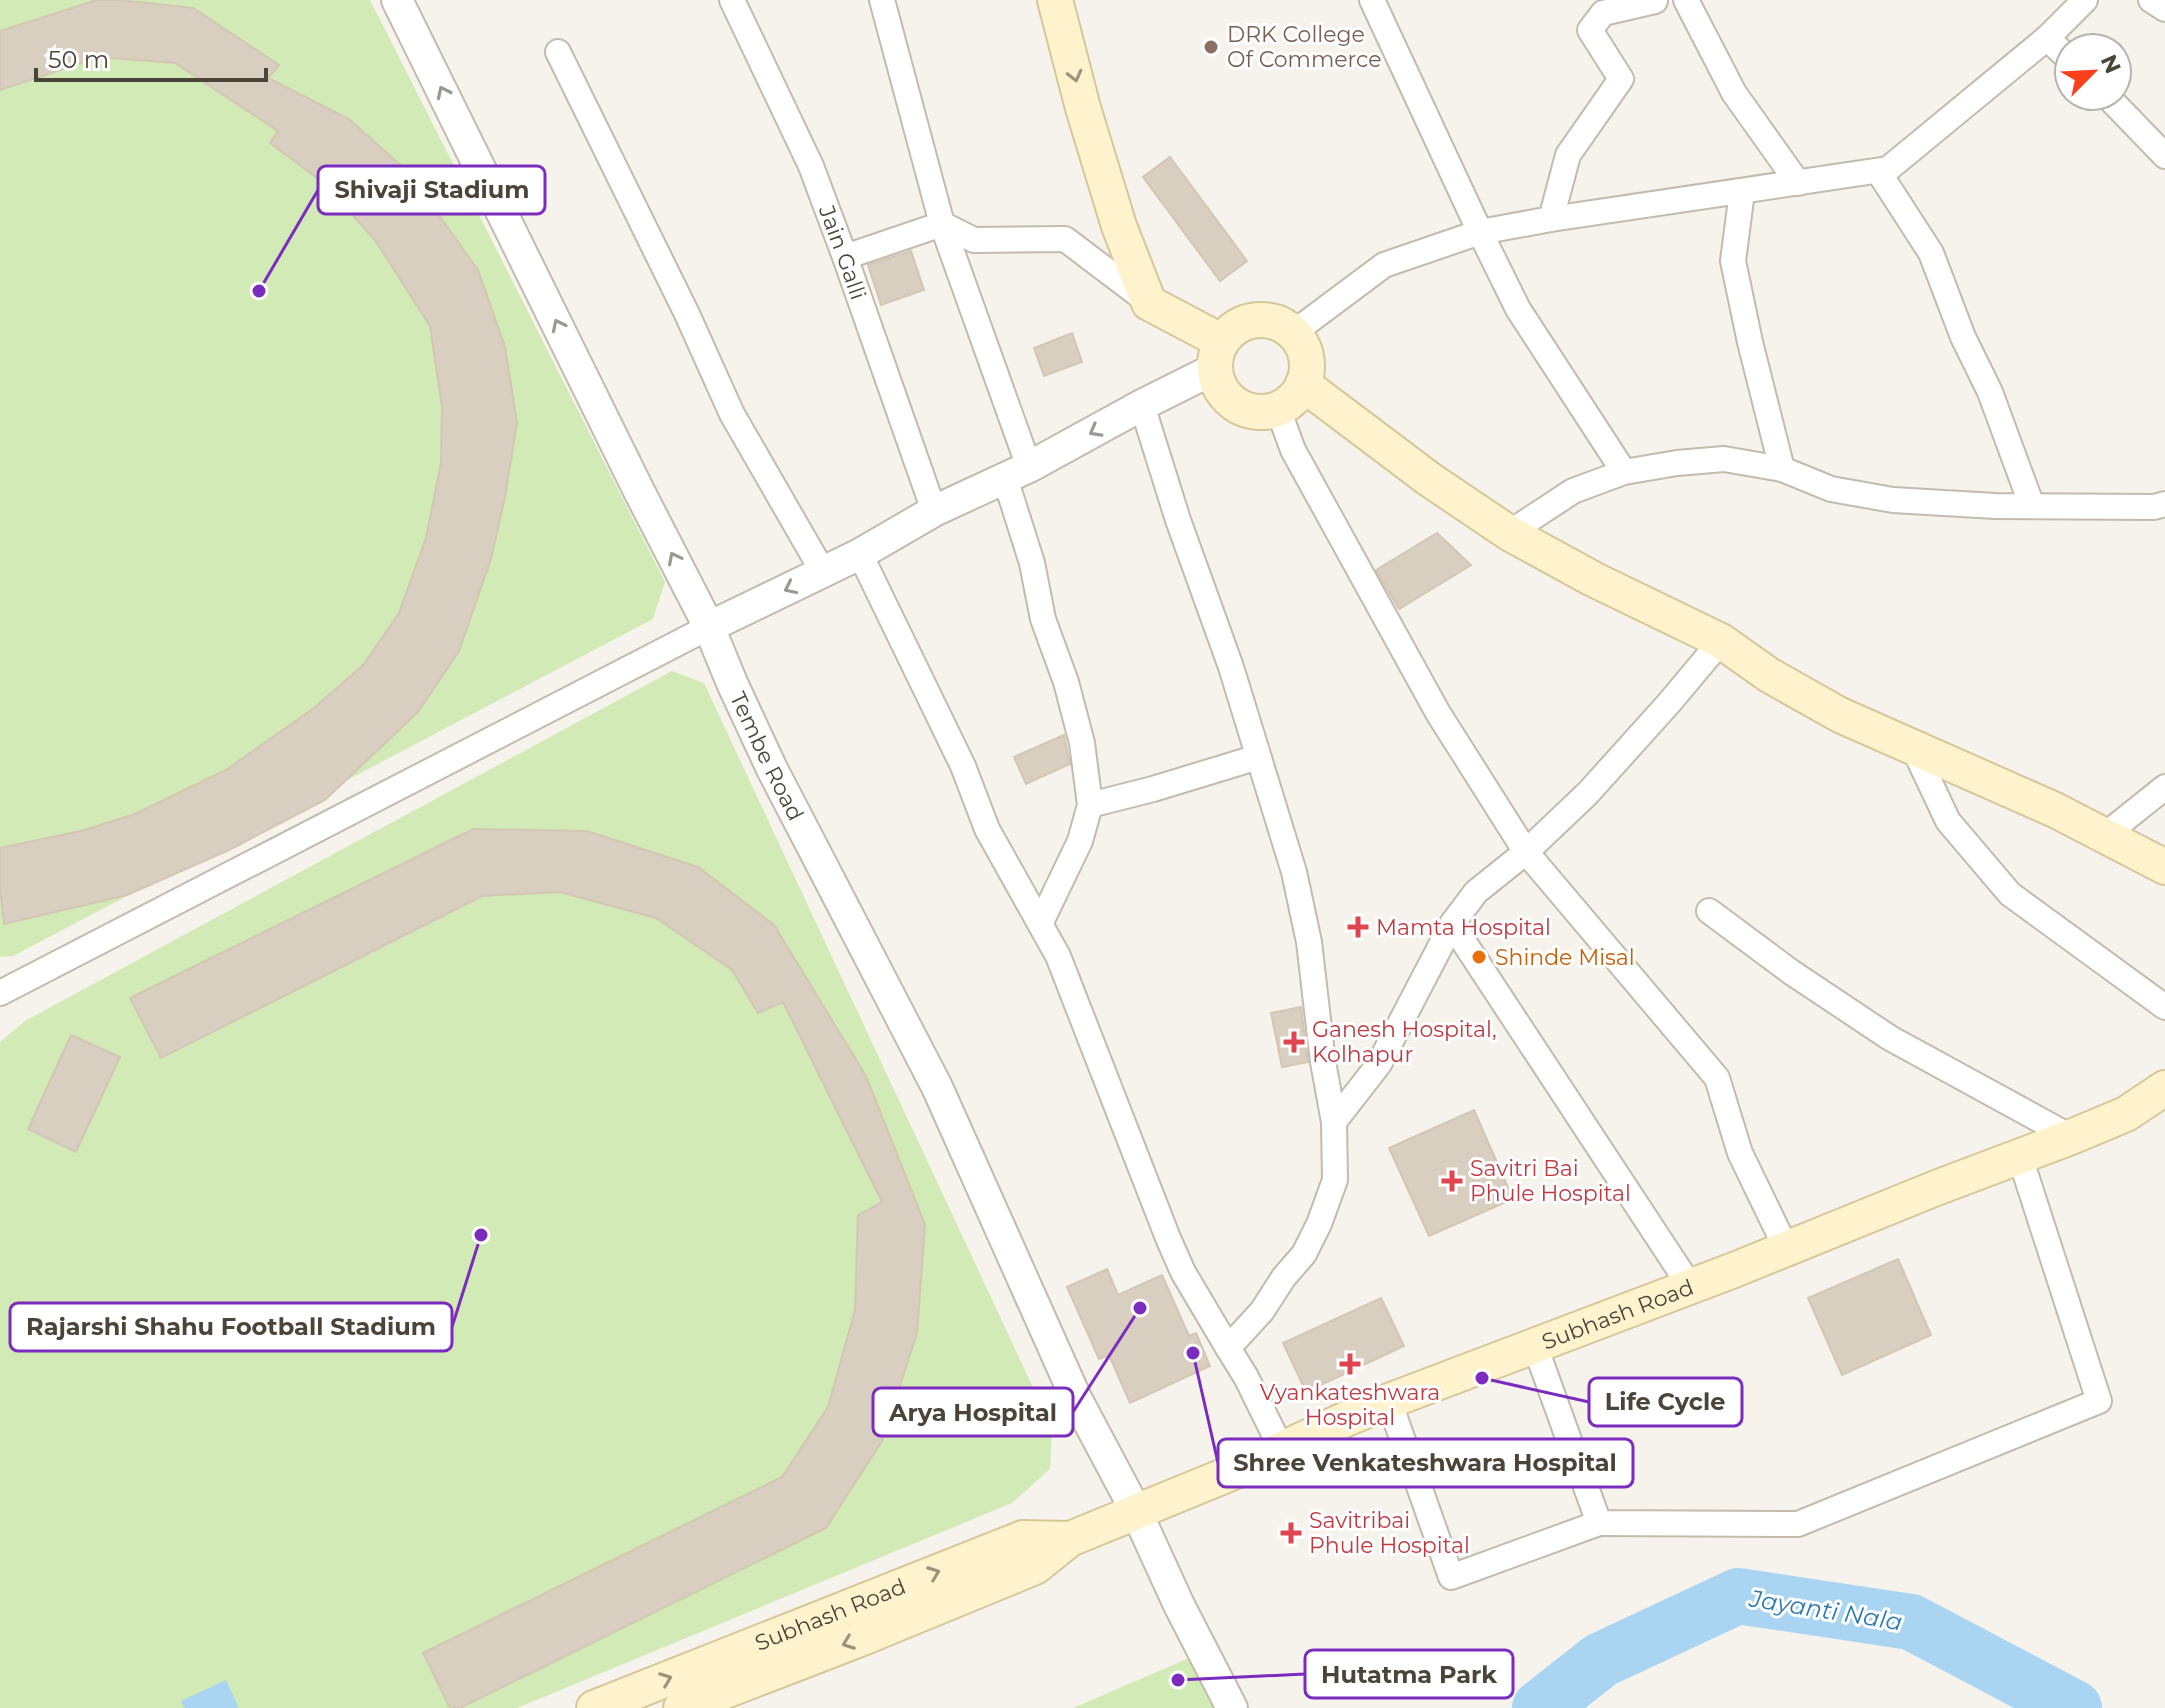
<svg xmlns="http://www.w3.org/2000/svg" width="2165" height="1708" font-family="Montserrat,sans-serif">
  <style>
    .green { fill: #d2eab5 }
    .water { fill: #a9d4f2 }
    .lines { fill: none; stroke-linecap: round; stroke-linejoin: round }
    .river { stroke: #a9d4f2; stroke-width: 56 }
    .building { fill: #d8cfc1; stroke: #d3c7b4; stroke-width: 2 }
    .minor-casing { stroke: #c2bbae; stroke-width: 28 }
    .tertiary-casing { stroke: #c2bbae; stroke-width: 34 }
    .secondary-casing { stroke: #d6c79b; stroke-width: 38 }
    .minor { stroke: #fff; stroke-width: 24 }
    .tertiary { stroke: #fff; stroke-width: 30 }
    .secondary { stroke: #fff3cd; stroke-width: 34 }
    .oneway { stroke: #9c937c }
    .oneway2 { stroke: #9c9892 }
    .education-dot { fill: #8d6e63; stroke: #fff; stroke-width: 3 }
    .health-dot { fill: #e0444e; stroke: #fff; stroke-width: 3 }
    .food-dot { fill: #e8710a; stroke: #fff; stroke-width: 3 }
    .labels { text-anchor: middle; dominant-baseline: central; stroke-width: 6; stroke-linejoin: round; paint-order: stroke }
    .education-label { font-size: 22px; fill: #785e54; stroke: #fff; text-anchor: start }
    .street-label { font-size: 22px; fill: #4b4439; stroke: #fff }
    .health-label { font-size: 22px; fill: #be3a42; stroke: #fff; text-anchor: start }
    .food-label { font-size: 22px; fill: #c56008; stroke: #fff; text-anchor: start }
    .water-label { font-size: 24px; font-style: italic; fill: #2e7ab2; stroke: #fff }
    .leader { fill: none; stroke: #7b2cbf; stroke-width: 3 }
    .callout-dot { fill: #7b2cbf; stroke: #fff; stroke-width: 3 }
    .callout { fill: #fff; stroke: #7b2cbf; stroke-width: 3 }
    .callout-label { font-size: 24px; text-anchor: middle; font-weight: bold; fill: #4b4439 }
  </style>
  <rect width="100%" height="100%" fill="#f6f3ec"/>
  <!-- green -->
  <g class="green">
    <polygon points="0,0 370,0 665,582 653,619 13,956 0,957"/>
    <polygon points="672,671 704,683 1052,1428 1050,1469 1012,1503 517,1708 0,1708 0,1042 25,1021"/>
    <polygon points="1203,1652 1232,1708 1073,1708"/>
  </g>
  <!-- water -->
  <polygon class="water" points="226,1680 239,1708 185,1708 181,1701"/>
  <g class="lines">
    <!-- river -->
    <polyline class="river" points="1540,1708 1601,1660 1738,1596 1911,1622 2074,1708"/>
  </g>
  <!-- building -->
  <g class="building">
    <polygon points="97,0 120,0 193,8 279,65 268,78 349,119 408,172 478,270 505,347 517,423 505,497 491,559 459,651 418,712 325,800 229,850 127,895 4,924 0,888 0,848 81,831 135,814 226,770 314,708 363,665 399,613 426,538 441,463 442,407 430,326 375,240 324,183 270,143 278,131 175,63 99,57 0,90 0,31"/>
    <polygon points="1170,157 1247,261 1220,281 1143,177"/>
    <polygon points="911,251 924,290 881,305 868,265"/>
    <polygon points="1072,333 1082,362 1044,376 1034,348"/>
    <polygon points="1437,533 1471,565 1399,609 1376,570"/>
    <polygon points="1064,735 1070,764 1026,784 1014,757"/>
    <polygon points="473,829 587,831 698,867 774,925 866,1076 925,1225 917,1333 882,1441 826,1528 460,1708 450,1708 423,1653 782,1477 828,1407 855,1310 858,1215 882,1202 783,1002 758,1013 732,970 656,918 560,892 482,896 161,1058 130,998"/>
    <polygon points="1301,1007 1308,1062 1282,1067 1271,1013"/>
    <polygon points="71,1035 120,1057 76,1152 28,1129"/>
    <polygon points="1474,1110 1513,1199 1429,1236 1389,1148"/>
    <polygon points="1898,1259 1931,1335 1842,1375 1808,1298"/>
    <polygon points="1107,1269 1118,1295 1162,1275 1189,1336 1196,1333 1210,1366 1130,1403 1109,1355 1099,1359 1067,1287"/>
    <polygon points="1381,1298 1404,1346 1306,1392 1283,1343"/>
  </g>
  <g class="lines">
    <defs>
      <g id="minor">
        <path id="s1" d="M732,0L811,166L845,257L934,511"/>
        <polyline points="882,0 942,224 974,240 1065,239 1147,301"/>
        <polyline points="1372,0 1480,232 1518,309 1624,472"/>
        <polyline points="1686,0 1734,93 1798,183"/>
        <polyline points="2151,0 2165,9"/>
        <polyline points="2047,38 2069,59"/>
        <polyline points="558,52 687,314 732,414 823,572"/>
        <polyline points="2107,96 2165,156"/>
        <polyline points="1878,171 1931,253 1963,337 1990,392 2032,506"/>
        <polyline points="1742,192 1733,261 1750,342 1782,469"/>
        <polyline points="1551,219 1568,155 1621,79 1590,30 1603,13 1655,1"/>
        <polyline points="845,257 942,224 1029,467"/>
        <polyline points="1293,333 1384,265 1480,232 1551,219 1888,169 2047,38 2085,0"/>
        <polyline points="1142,405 1178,520 1231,667 1294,872 1309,942 1323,1062 1334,1122 1335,1180 1319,1224 1304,1254 1284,1277 1262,1311 1228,1348 1246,1377 1282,1450"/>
        <polyline points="1278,409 1293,450 1438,713 1526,852 1717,1078 1740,1153 1786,1248"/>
        <polyline points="1005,478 1032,563 1043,619 1066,682 1082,743 1090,805 1080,841 1041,922"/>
        <polyline points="1509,533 1573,491 1624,472 1677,463 1724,459 1782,469 1831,489 1893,500 1995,506 2154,507 2165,504"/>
        <polyline points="860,554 963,766 987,829 1058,956 1168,1238 1183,1272 1228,1348"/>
        <polyline points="1914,749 1948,821 2010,894 2165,1007"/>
        <polyline points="1090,805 1153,789 1258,757"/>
        <polyline points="2104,836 2165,787"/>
        <polyline points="1709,911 1791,972 1890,1038 2071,1137"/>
        <polyline points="1452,924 1690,1286"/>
        <polyline points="0,993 709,627"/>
        <polyline points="1334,1122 1379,1064 1452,924 1476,892 1526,852 1588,793 1669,703 1721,641"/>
        <polyline points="1535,1346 1599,1523 1798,1524 2099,1401 2020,1157"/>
        <polyline points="1389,1401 1451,1577 1599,1523"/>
      </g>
      <g id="tertiary">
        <path id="s2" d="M397,0L639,491L709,627L732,683L772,769L937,1087L1076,1398L1137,1513L1179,1605L1232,1708"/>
        <polyline points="709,627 860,554 934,511 1029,467 1142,405 1214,369"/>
      </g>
      <g id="secondary">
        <polyline points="1055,0 1083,108 1119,226 1149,303 1221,341"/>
        <circle cx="1261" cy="366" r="46"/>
        <polyline points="1303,384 1429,479 1509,533 1593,579 1721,641 1769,675 1840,715 2055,810 2165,867"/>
        <path id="s3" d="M594,1708L1023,1538L1070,1539"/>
        <path id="s4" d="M681,1708L860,1639L1035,1567L1070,1539L1236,1471L1346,1419L1389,1401L1734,1270L1936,1188L2071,1137L2126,1114L2165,1088"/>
      </g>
    </defs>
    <!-- minor casing -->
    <use href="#minor" class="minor-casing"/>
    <!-- tertiary casing -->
    <use href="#tertiary" class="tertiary-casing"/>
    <!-- secondary casing -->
    <use href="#secondary" class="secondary-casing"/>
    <!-- minor -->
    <use href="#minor" class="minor"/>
    <!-- tertiary -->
    <use href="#tertiary" class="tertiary"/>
    <!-- secondary -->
    <use href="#secondary" class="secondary"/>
  </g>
  <!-- one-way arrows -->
  <defs><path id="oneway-chevron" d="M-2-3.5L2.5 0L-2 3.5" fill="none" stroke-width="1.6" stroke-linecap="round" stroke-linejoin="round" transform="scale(2)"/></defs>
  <g class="oneway">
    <use href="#oneway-chevron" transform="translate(1075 76) rotate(76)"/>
    <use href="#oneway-chevron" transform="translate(934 1573) rotate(-21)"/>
    <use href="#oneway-chevron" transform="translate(848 1643) rotate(159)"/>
    <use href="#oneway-chevron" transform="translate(666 1679) rotate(-21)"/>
  </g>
  <g class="oneway2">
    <use href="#oneway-chevron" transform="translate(443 92) rotate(-116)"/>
    <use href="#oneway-chevron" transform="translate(558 325) rotate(-116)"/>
    <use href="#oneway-chevron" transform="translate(1095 431) rotate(151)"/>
    <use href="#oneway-chevron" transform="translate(674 558) rotate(-117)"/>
    <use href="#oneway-chevron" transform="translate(790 588) rotate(154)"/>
  </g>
  <!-- markers -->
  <circle class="education-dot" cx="1211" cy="47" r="8"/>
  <g class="health-dot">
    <path d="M1354 915h8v8h8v8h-8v8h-8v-8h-8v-8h8z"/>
    <path d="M1290 1030h8v8h8v8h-8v8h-8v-8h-8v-8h8z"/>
    <path d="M1448 1169h8v8h8v8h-8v8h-8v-8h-8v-8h8z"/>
    <path d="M1346 1352h8v8h8v8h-8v8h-8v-8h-8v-8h8z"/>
    <path d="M1287 1521h8v8h8v8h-8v8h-8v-8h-8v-8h8z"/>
  </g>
  <circle class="food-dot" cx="1479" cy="957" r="8"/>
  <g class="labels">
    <!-- education labels -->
    <g class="education-label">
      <text x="1227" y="34">DRK College<tspan x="1227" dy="25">Of Commerce</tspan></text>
    </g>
    <!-- street labels -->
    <g class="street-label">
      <text stroke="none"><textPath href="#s1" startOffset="276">Jain Galli</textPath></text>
      <text stroke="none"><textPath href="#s2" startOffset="842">Tembe Road</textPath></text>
      <text stroke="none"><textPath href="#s4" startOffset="1018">Subhash Road</textPath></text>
      <text stroke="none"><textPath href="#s3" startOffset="254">Subhash Road</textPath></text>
    </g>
    <!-- health labels -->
    <g class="health-label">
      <text x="1376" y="927">Mamta Hospital</text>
      <text x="1312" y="1029">Ganesh Hospital,<tspan x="1312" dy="25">Kolhapur</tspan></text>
      <text x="1470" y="1168">Savitri Bai<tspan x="1470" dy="25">Phule Hospital</tspan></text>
      <text x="1350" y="1392" text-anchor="middle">Vyankateshwara<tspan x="1350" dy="25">Hospital</tspan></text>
      <text x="1309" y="1520">Savitribai<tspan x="1309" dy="25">Phule Hospital</tspan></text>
    </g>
    <!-- food labels -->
    <g class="food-label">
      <text x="1495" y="957">Shinde Misal</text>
    </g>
    <!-- water labels -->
    <g class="water-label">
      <text transform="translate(1826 1610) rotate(9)">Jayanti Nala</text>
    </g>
  </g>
  <!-- callouts -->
  <path class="leader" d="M259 291L318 190M481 1235L452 1327M1482 1378L1589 1402M1140 1308L1073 1412M1193 1353L1218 1463M1178 1680L1305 1674"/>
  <g class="callout-dot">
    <circle cx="259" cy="291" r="8"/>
    <circle cx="481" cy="1235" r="8"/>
    <circle cx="1482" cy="1378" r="8"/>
    <circle cx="1140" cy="1308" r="8"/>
    <circle cx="1193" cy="1353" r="8"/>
    <circle cx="1178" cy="1680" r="8"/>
  </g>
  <g class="callout">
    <rect x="318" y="166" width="227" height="48" rx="8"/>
    <rect x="10" y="1303" width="442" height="48" rx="8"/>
    <rect x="1589" y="1378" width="153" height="48" rx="8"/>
    <rect x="873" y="1388" width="200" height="48" rx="8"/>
    <rect x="1218" y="1439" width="415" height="48" rx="8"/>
    <rect x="1305" y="1650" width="208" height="48" rx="8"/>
  </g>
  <g class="callout-label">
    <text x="432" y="198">Shivaji Stadium</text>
    <text x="231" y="1335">Rajarshi Shahu Football Stadium</text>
    <text x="1665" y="1410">Life Cycle</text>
    <text x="973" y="1421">Arya Hospital</text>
    <text x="1425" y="1471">Shree Venkateshwara Hospital</text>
    <text x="1409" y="1683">Hutatma Park</text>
  </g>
  <!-- north arrow -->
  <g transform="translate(2093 72) rotate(66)"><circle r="38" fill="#ffffff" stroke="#b7b4b0" stroke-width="2"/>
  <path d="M0-6L14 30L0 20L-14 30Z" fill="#fc3f1d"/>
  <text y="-12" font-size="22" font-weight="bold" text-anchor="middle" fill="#4b4439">N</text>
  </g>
  <!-- scale -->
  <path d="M36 68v12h230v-12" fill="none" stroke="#4b4439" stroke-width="4"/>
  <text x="48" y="68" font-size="24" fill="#4b4439" stroke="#ffffff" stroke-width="6" paint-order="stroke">50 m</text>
</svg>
